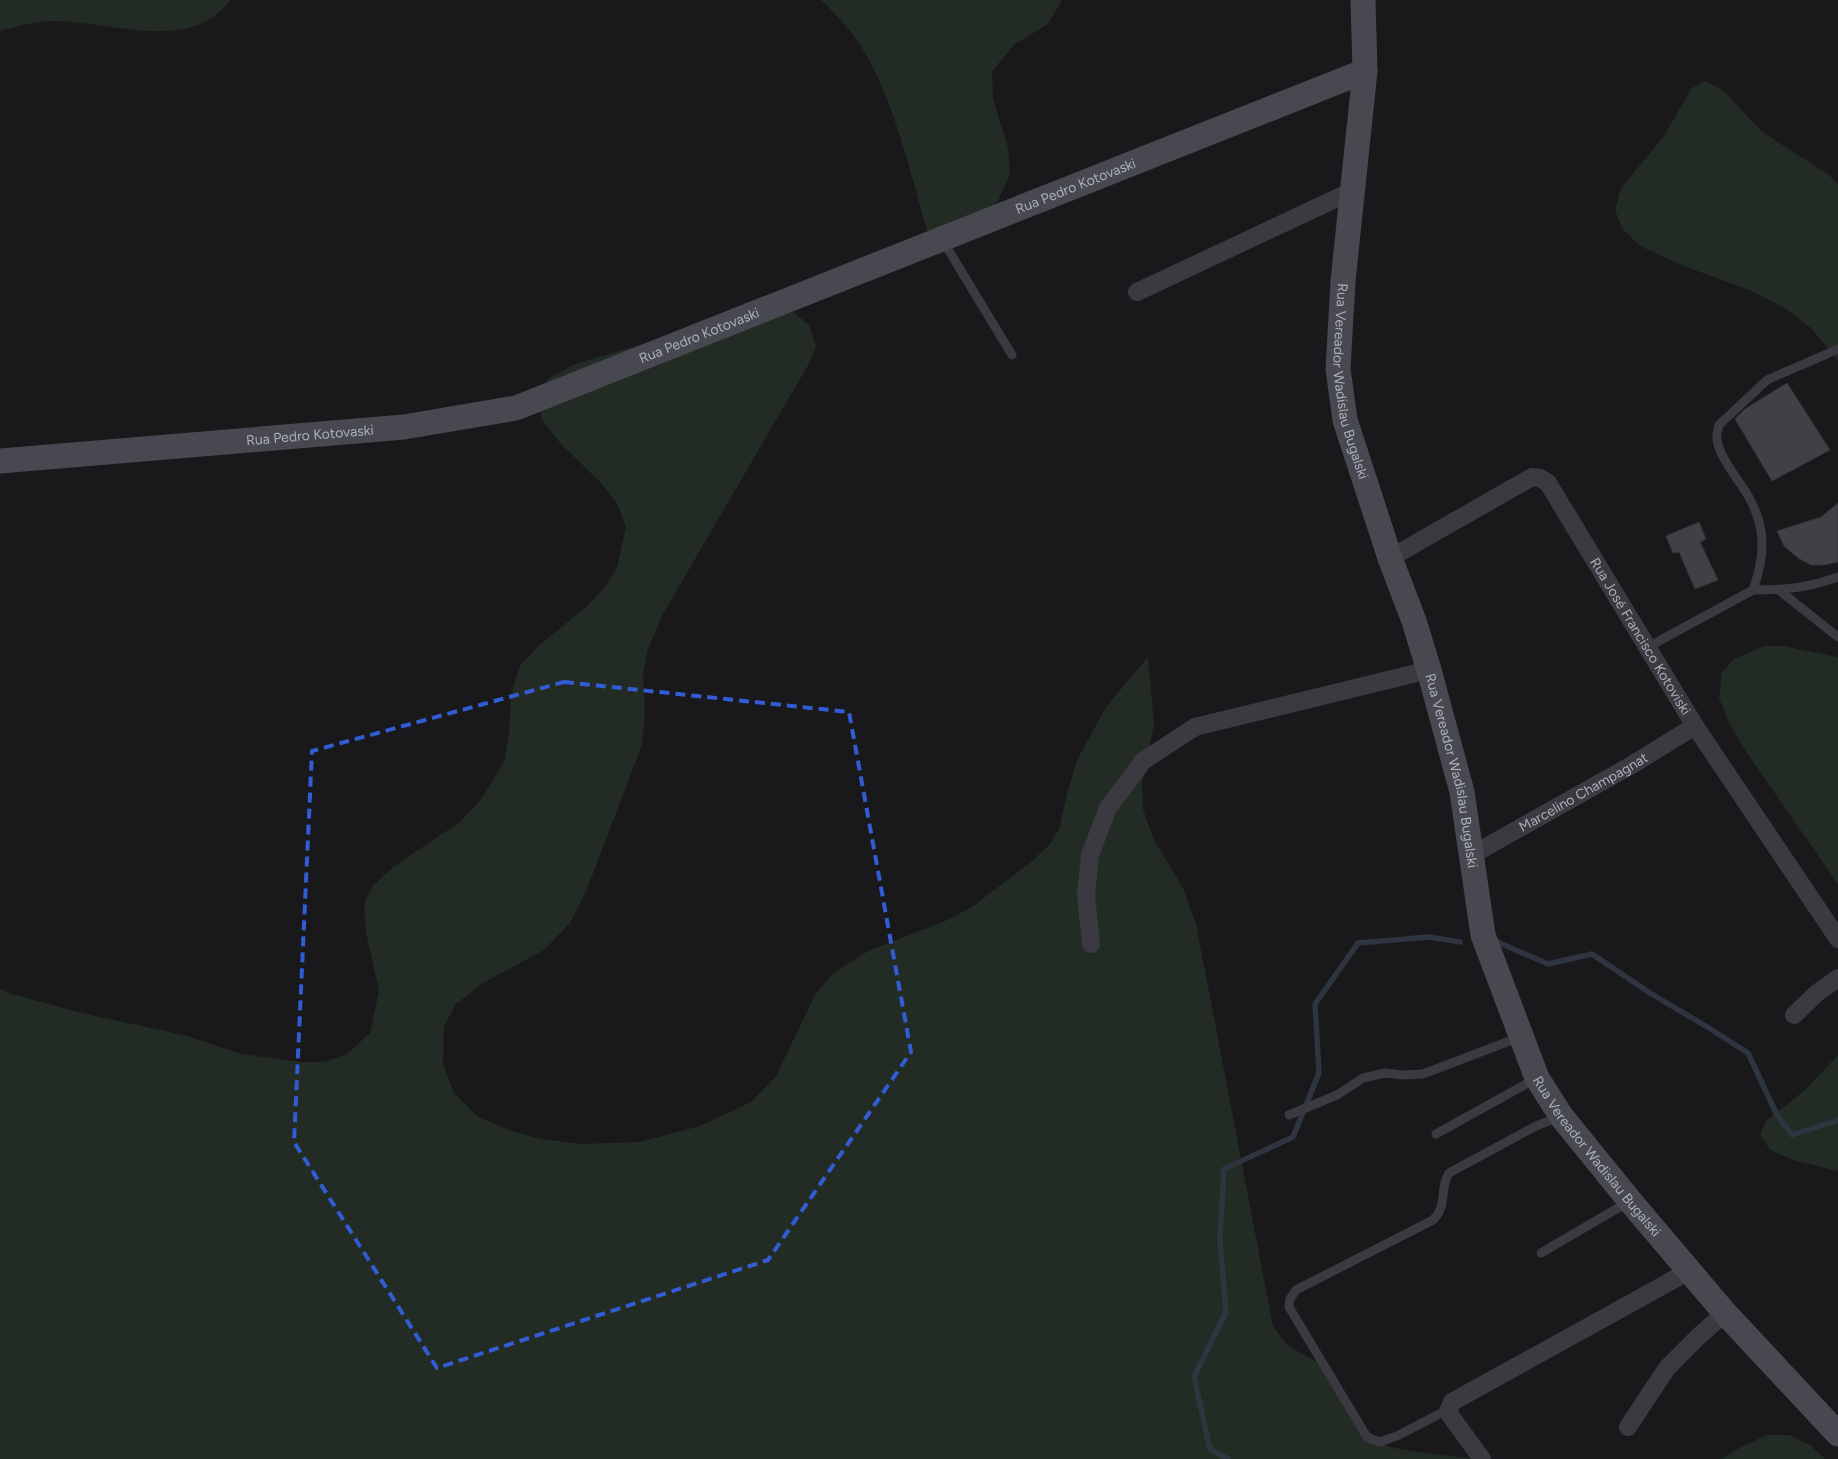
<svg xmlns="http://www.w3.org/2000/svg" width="1838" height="1459" font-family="Figtree,sans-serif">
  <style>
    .green { fill: #232b25 }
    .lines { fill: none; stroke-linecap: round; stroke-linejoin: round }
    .stream { stroke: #2e3540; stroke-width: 5.5 }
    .building { fill: #404145; stroke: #343337 }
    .lane { stroke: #3a3a40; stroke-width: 9 }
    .street { stroke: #3a3a40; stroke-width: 18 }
    .secondary { stroke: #484950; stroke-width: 25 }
    .marked { fill: none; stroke: #325cd4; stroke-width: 4; stroke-dasharray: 10 6; stroke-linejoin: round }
    .labels { text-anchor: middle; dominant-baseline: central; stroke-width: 4.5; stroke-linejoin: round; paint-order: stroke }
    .street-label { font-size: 14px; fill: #abaebb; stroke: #141416 }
  </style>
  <rect width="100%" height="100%" fill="#19191b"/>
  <!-- green -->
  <g class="green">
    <path d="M0,0H230C190,56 106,19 49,21C33,22 15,27 0,31Z"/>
    <path d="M821,0H1062L1048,24L1015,44L992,71L993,99L1008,148L1010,174L998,201L967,224L931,245C913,183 897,108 865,53C855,35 836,14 821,0Z"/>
    <polygon points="1704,81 1723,90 1761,131 1829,175 1838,184 1838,361 1811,328 1786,309 1752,291 1684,266 1640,246 1622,228 1615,210 1621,188 1664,136 1691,89"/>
    <polygon points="782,303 809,325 816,346 811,360 663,614 648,649 643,674 645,712 642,745 587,889 570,923 544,950 483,983 456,1004 444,1026 443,1064 454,1093 477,1116 511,1131 542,1139 581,1144 639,1142 700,1126 751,1102 776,1076 815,995 832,974 868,951 943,922 972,907 1030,863 1050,844 1059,829 1068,790 1078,758 1106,707 1148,657 1154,725 1142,784 1143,809 1153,838 1183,888 1196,924 1273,1326 1287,1345 1334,1372 1350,1406 1372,1436 1389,1447 1417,1452 1474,1459 0,1459 0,989 12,994 86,1014 184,1035 241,1054 302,1062 324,1062 347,1054 370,1033 379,991 366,932 364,904 372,887 393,867 460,822 480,801 505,760 509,733 511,695 520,666 540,644 585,608 606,586 617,567 626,527 617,503 602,484 561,444 542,420 538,394 549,378 575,364"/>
    <polygon points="1764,646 1784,646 1838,657 1838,884 1747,753 1730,725 1719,698 1722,672 1734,659"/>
    <polygon points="1838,1055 1838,1171 1796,1161 1770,1150 1760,1134 1766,1121 1806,1089"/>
    <polygon points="1767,1435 1789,1435 1810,1445 1825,1459 1721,1459 1741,1447"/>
  </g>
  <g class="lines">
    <!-- stream -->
    <g class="stream">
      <polyline points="1493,940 1548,964 1592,954 1650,993 1709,1028 1748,1053 1777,1115 1792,1135 1838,1120"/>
      <polyline points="1228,1459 1210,1449 1194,1377 1226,1312 1220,1240 1224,1169 1293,1137 1319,1073 1315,1004 1358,943 1429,937 1460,942"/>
    </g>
  </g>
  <!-- building -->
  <g class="building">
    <polygon points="1787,383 1830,450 1772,481 1735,419 1745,409"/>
    <polygon points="1838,503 1838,562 1824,565 1811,565 1798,558 1784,546 1777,531 1821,517"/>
    <polygon points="1699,522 1706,539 1700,542 1718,580 1695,589 1679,552 1673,553 1666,536"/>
  </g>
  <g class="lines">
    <!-- lane -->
    <g class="lane">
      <polyline points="943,241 1012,355"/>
      <path d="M1753,590C1784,590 1808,588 1838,577"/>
      <polyline points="1780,591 1838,637"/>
      <path d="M1648,647L1753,590C1765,556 1767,527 1747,494C1738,479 1720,458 1717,440C1716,436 1718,429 1719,425L1767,380L1838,349"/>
      <polyline points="1289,1115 1337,1095 1363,1078 1385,1073 1403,1075 1423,1074 1520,1037"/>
      <polyline points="1436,1134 1537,1078"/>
      <polyline points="1541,1253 1630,1201"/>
      <path d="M1449,1409L1397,1436L1379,1442L1367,1437L1289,1307L1290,1299L1296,1290L1433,1220C1448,1206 1439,1188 1449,1173L1536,1126L1559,1117"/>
    </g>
    <!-- street -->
    <g class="street">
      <polyline points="1137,292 1352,191"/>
      <path id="s1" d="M1390,558L1532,477L1540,478L1548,483L1695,726L1838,939"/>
      <path id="s2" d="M1470,856L1630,766L1695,726"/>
      <polyline points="1091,944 1086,895 1090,855 1108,808 1143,761 1195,727 1429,670"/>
      <polyline points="1794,1015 1817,993 1838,978"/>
      <polyline points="1628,1427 1667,1368 1699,1336 1725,1313"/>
      <polyline points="1482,1459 1450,1415 1449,1409 1452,1402 1689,1271"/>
    </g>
    <!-- secondary -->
    <g class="secondary">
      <path id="s3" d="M1363,0L1365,71L1343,281L1338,369L1345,420L1390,558L1414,621L1429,670L1462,792L1483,935L1537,1078L1561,1116L1630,1201L1725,1313L1838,1434"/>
      <path id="s4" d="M0,461L404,427L516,408L1365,71"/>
    </g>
  </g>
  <!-- marked area -->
  <path class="marked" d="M564,682L849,712L911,1052L768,1260L437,1368L294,1142L312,751Z"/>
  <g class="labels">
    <!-- street labels -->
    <g class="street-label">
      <text stroke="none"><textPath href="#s4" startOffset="1121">Rua Pedro Kotovaski</textPath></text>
      <text stroke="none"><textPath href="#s4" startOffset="716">Rua Pedro Kotovaski</textPath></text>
      <text stroke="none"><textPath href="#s3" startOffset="384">Rua Vereador Wadislau Bugalski</textPath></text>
      <text stroke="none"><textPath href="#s4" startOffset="311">Rua Pedro Kotovaski</textPath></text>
      <text stroke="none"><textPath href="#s1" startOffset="360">Rua José Francisco Kotoviski</textPath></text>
      <text stroke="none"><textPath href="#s3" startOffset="789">Rua Vereador Wadislau Bugalski</textPath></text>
      <text stroke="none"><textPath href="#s2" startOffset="130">Marcelino Champagnat</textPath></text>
      <text stroke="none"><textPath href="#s3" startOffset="1208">Rua Vereador Wadislau Bugalski</textPath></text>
    </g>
  </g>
</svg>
